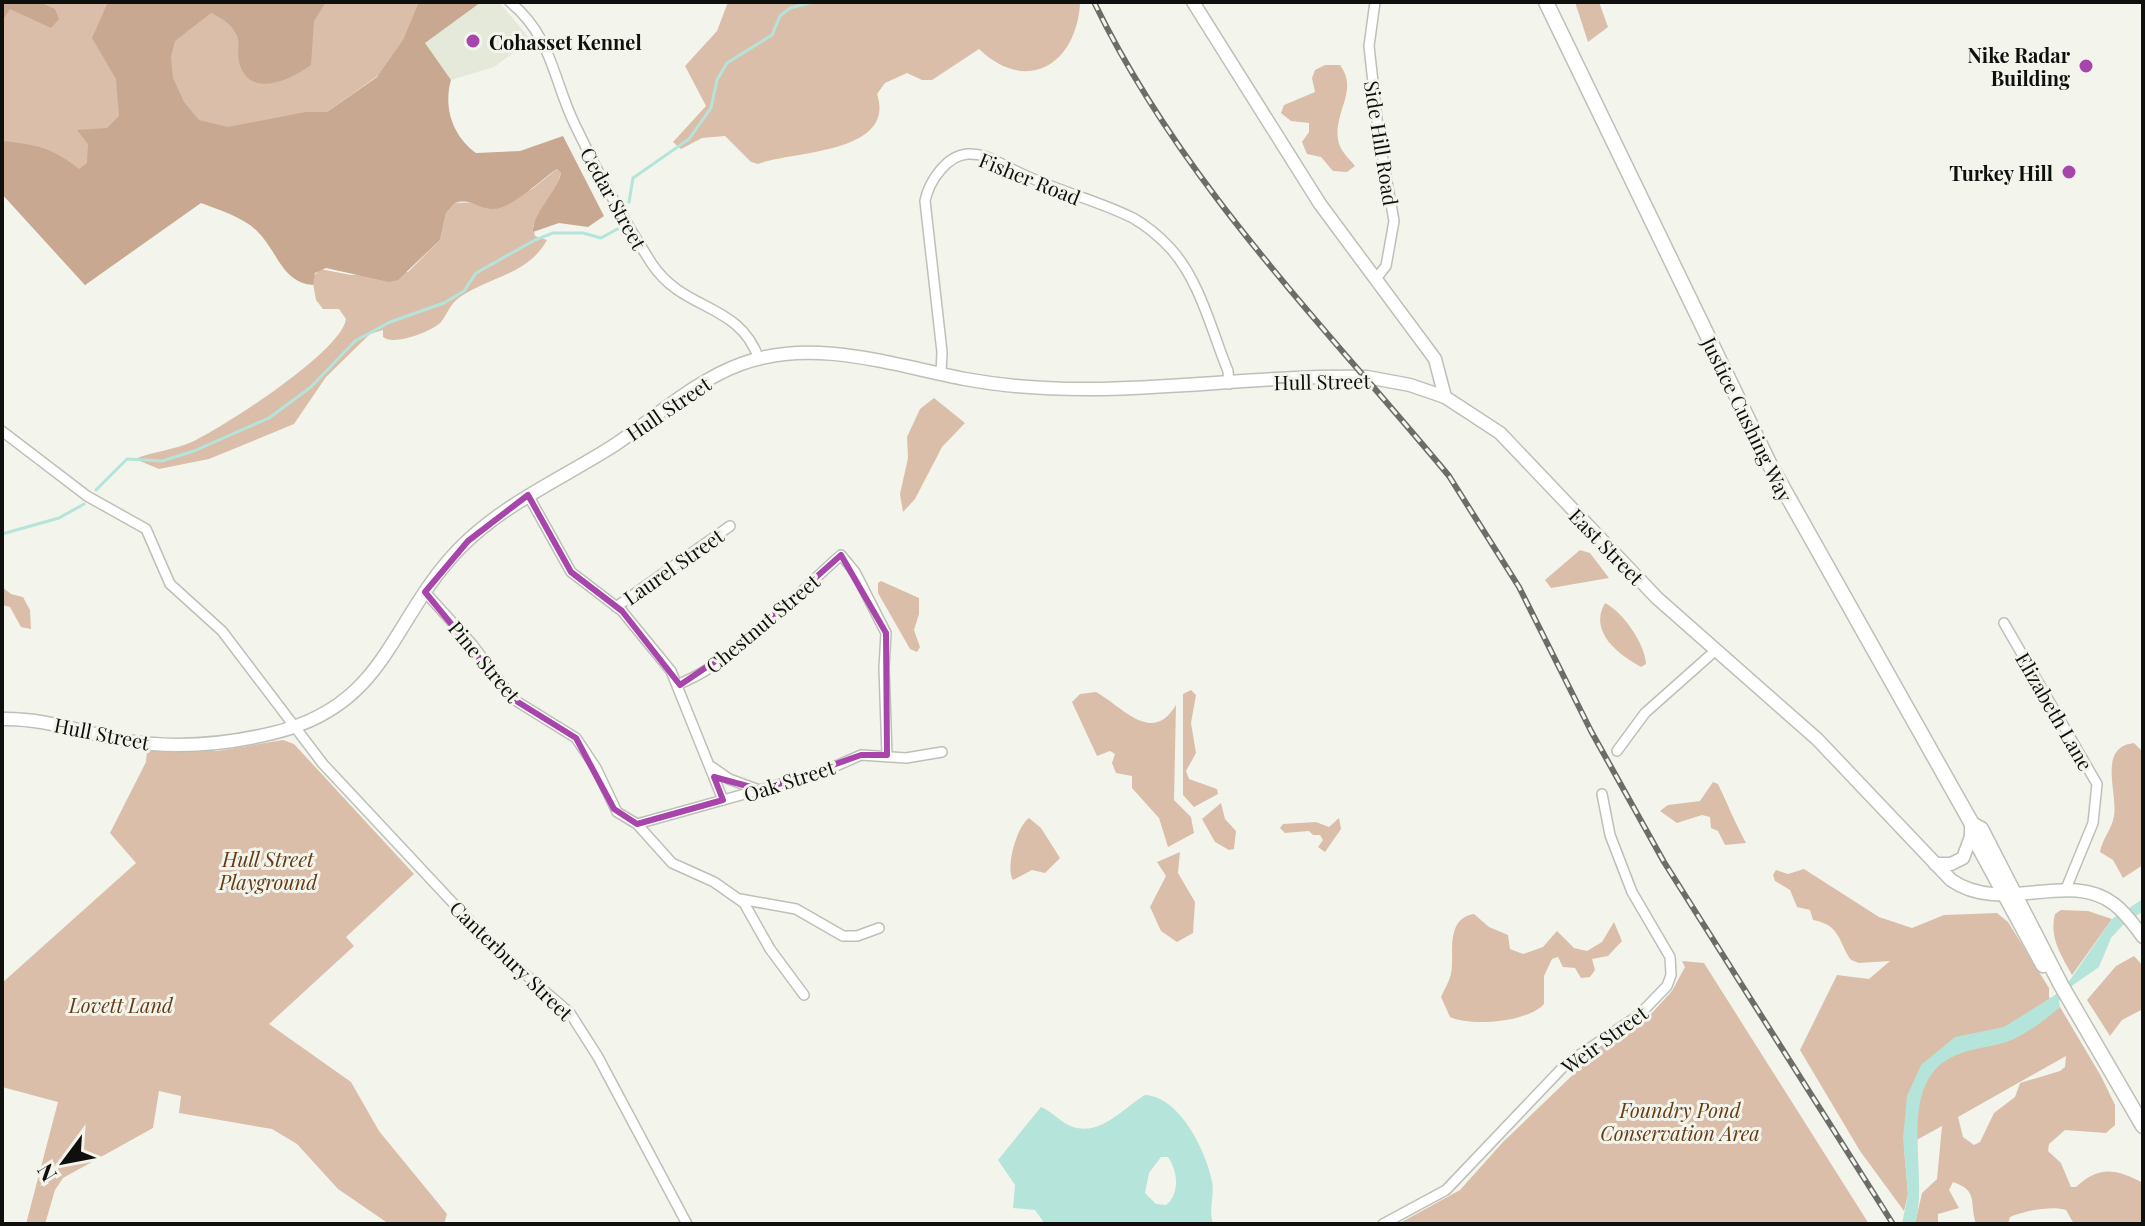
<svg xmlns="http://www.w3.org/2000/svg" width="2145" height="1226" font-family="'Playfair Display',serif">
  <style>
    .built { fill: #e5e9da }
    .green { fill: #dbbea9; fill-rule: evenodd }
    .forest { fill: #c8a890 }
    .water { fill: #b5e4da; fill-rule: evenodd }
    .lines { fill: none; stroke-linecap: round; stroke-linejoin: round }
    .stream { stroke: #b5e4da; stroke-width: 3 }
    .street-casing { stroke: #bec0b8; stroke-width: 12 }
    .secondary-casing { stroke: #bec0b8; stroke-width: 15 }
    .primary-casing { stroke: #bec0b8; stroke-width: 17 }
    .street { stroke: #fff; stroke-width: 9 }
    .secondary { stroke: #fff; stroke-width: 12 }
    .primary { stroke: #fff; stroke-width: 14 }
    .rail-casing { stroke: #6b6d68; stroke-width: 6 }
    .rail { stroke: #f3f5ed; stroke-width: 3; stroke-dasharray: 9; stroke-linecap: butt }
    .marked { fill: none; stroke: #a745ab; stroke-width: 6; stroke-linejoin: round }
    .poi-dot { fill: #a745ab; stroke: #f3f5ed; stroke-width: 3 }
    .labels { text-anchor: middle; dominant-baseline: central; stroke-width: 6; stroke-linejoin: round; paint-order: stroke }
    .poi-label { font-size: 20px; font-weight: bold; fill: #0f100d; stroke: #f3f5ed; text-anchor: end }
    .street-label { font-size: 20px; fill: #0f100d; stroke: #f3f5ed }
    .park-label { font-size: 20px; font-style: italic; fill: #663b14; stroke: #f3f5ed }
  </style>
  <rect width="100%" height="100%" fill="#f3f5ed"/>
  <!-- built -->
  <polygon class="built" points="481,2 499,2 531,40 494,67 451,80 424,43"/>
  <!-- green -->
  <g class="green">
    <polygon points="2,2 481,2 85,285 2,194"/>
    <path d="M728,2H1079L1080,5C1075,66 1026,94 979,49L932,80H922L907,73L885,83L877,94C897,154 792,151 758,164L751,162L725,136L702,138L681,149L673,142L706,106L685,66L717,31Z"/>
    <polygon points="1575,2 1599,2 1608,27 1588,42"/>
    <path d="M1325,65H1340C1359,90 1334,111 1338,139C1339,150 1348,157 1355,166L1347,172L1333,171L1321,157L1307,154L1302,142L1309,132V123L1291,121L1281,113L1284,105L1315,92L1312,78L1315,70Z"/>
    <path d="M557,169L561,173L553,195L533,226L535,236L547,240C528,275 490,276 460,297C450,304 448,313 441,322C432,332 393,346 383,337V330L370,334L326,377L294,424L209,459L159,469L135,459C154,451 175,450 194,441C225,426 342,351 346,319L339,309H323L316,300L312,278L320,269L351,275L408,272L440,240L446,213L455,203L478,202L486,208L532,189Z"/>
    <polygon points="934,398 965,423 942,447 915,499 903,512 900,494 908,458 907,437 920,409"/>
    <polygon points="1580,550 1590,553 1609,578 1551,588 1545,580"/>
    <polygon points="881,581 919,598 919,614 914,630 920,647 917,652 910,649 878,593 878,583"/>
    <polygon points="2,587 11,594 23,597 30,610 31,629 21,627 10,607 2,605"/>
    <path d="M1605,603C1623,612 1645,644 1646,664L1641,667C1619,655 1588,632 1605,603Z"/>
    <polygon points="1191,690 1196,695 1191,723 1196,753 1186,771 1189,779 1217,789 1218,794 1194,807 1183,795 1183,694"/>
    <path d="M1096,692C1124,708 1152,745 1176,705L1174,800L1191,817L1194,833L1168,847L1159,818L1132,788V776L1116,773L1112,763L1115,754L1110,751L1097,756L1072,702L1080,694Z"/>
    <polygon points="283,740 294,744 414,874 346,937 354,946 269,1024 351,1082 379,1131 447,1214 444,1224 389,1224 338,1189 297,1144 272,1129 179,1113 181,1096 159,1091 153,1128 63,1178 55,1190 45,1224 26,1224 58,1102 2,1087 2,983 136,863 110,833 146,762 147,750 217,751"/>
    <path d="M2134,743L2143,752V865L2123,878L2113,860L2100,852C2102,839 2112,829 2114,816C2118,793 2097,747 2134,743Z"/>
    <path d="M1713,782L1718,784C1728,805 1735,823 1746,843L1725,845L1718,831L1711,828L1710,817L1702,815L1677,823L1660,811L1668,805L1700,801Z"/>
    <polygon points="1221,803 1225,819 1236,831 1234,849 1229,850 1215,842 1202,819"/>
    <path d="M1029,818L1041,828L1060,858L1045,873L1032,870L1013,880C1005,867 1017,826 1029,818Z"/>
    <polygon points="1339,818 1341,829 1325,852 1318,847 1323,840 1320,835 1313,835 1309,831 1285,833 1280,828 1283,824 1316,822 1329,827"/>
    <polygon points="1180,852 1178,873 1195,902 1193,933 1177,942 1161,931 1150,907 1166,876 1157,862"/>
    <path d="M1804,869L1879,917L1912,928L1944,915L1997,913L2008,922L2049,988V997L2057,1009L2060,1007L2101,1076L2115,1105V1125L2106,1133L2065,1130L2049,1144L2048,1151L2061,1163L2071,1187H2076C2099,1165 2117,1169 2143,1183V1224H2074L2066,1210C2052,1205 2024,1211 2010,1217L2008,1224H1976C1969,1202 1979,1191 1953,1182L1949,1190L1959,1208L1938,1214V1224H1915L1922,1193L1937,1179L1942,1126L1904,1147L1908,1194L1904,1211L1860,1151L1800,1050L1837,975L1869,979L1890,961L1859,963L1851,960C1838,942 1841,925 1813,920L1810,910L1797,907L1790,890L1775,881L1773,875L1776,870L1788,874ZM2066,1056L2065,1067L2060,1071L2020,1083L2015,1097L1994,1113L1980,1142L1974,1145L1963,1137L1958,1117Z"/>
    <path d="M2061,910L2088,911L2112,919L2072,975C2061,955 2049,937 2055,914Z"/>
    <path d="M1474,914L1489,927L1508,935L1510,949L1523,954L1543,947L1557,931L1574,948L1587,951L1602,942L1614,922L1622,941L1608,956L1592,959L1595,970L1590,977L1581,978L1575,968L1563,967L1558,957L1552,959L1544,976V1004C1528,1022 1471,1027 1450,1017L1441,997C1444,990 1449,982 1451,974C1455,955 1444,919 1474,914Z"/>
    <polygon points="2134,956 2143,966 2143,1009 2122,1020 2110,1036 2087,1000 2116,966"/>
    <polygon points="1682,961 1704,963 1869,1224 1398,1224 1460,1190 1503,1142 1606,1043 1651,1014 1672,991 1685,967"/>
  </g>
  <!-- forest -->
  <g class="forest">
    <polygon points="2,2 39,2 55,9 59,19 51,28 10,9 2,21"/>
    <path d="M108,2H326L314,21L311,65C290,80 249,100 239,62C236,52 242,42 235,32C229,22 221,18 211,13L175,41L171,57L173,78L184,102L199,120L228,127L306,112H327L377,77L403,40L419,2H481L425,43L451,80C443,108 453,136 476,153L520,151L563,136L604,216L588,227L559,223L533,232C533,212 556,194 561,173L557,169C541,179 510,211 491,209C477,208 471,198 455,203L446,213L440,240L398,280L389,282L326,268L315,273L313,285C282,283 277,250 257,231C243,217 219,210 201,203L85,285L2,194V141C34,144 54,148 79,169L87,163L88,144L77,130L107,128L119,116L116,79L92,38Z"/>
  </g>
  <!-- water -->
  <g class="water">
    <path d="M2143,899V911L2122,926L2111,938L2099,967L2073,985L2059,1001L2060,1007C2045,1020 2022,1038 2003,1043C1985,1048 1967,1049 1950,1058C1895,1088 1930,1176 1915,1224H1902L1908,1194L1903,1138L1907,1096L1921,1065L1955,1037L2004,1027L2055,995L2070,980L2112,919Z"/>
    <path d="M1145,1095C1180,1097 1206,1151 1212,1181C1215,1196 1208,1208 1213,1224H1045L1035,1210L1013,1208L1015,1185L998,1160L1041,1107C1053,1112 1061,1123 1073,1127C1102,1136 1124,1107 1145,1095ZM1161,1157H1168C1178,1171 1180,1194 1166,1205L1156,1204L1145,1193L1149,1173Z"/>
  </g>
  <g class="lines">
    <!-- stream -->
    <g class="stream">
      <polyline points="629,202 633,178 689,139 711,108 717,80 727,63 772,35 780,16 790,8 813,2"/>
      <polyline points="96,490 127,459 162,461 194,451 269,418 311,387 355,341 390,322 444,303 464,291 476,273 535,240 553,233 583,233 601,238 621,227"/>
      <polyline points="2,534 59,518 84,504"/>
    </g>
    <defs>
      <g id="street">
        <path d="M510,2C552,36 553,80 575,125C598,174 623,219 652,264C684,312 739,302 759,359"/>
        <polyline points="1375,2 1369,46 1379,137 1394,221 1386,266 1375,280"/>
        <path d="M941,374L942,352L925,201C929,181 947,155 968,154C984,153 995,161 1008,167C1048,189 1093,198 1133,218C1147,226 1160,237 1171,249C1200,281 1212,332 1228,371L1229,384"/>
        <polyline points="2,431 87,496 146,529 170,584 222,631 323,764 496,949 570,1013 598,1057 687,1224"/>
        <polyline points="528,495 571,572 622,611 671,671 723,800"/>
        <polyline points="425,592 472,644 513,699 576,738 596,768 617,812 637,824 672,863 714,882 744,903 770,949 804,995"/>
        <polyline points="616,607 730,526"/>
        <polyline points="2004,623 2097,784 2093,823 2065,891"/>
        <path d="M679,684C738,660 793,597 841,555L855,572L886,633L884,668L887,755"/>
        <polyline points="1617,751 1645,713 1716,650"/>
        <polyline points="712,767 729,779 759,790"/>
        <polyline points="637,824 820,773 861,755 906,758 942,752"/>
        <polyline points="740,899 796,909 843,936 857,936 879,928"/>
        <polyline points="1383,1224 1446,1190 1566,1064 1639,1015 1667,986 1671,975 1670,957 1632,892 1610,835 1602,794"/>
      </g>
      <g id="secondary">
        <polyline points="1193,2 1320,204 1435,359 1445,397"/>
        <path d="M2,719C44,718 81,732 122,740C171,749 223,745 273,733C389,705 389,620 461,547C505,503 561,479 613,446C655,418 693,382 741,364C814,337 892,365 965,379C1100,404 1232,374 1367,377L1410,385L1445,397L1500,433L1657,598L1817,739L1951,880C2003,916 2068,869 2114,904C2126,913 2134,925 2143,937"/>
        <polyline points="1935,864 1951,864 1963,858 1972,834"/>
      </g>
      <g id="primary">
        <polyline points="1546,2 1770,465 1972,824 1981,829 2061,985 2143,1126"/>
        <polyline points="1972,824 1972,834 2043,965"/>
      </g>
    </defs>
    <!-- street casing -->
    <use href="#street" class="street-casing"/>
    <!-- secondary casing -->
    <use href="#secondary" class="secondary-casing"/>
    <!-- primary casing -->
    <use href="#primary" class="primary-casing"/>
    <!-- street -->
    <use href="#street" class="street"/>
    <!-- secondary -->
    <use href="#secondary" class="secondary"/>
    <!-- primary -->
    <use href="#primary" class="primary"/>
    <defs>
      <path id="rail" d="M1094,2C1181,182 1323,324 1449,476L1519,587L1591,731L1664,862L1893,1224"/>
    </defs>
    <!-- rail casing -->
    <use href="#rail" class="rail-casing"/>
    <!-- rail -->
    <use href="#rail" class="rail"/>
  </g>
  <!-- marked area -->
  <path class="marked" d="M528,495L571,572L622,611L680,685L742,643L841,555L886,633L887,755H861L762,790L714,777L723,800L637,824L614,809L576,738L513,699L425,592L468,541Z"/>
  <!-- markers -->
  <g class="poi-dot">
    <circle cx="473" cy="41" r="8"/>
    <circle cx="2086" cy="66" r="8"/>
    <circle cx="2069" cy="172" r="8"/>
  </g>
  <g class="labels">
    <!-- poi labels -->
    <g class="poi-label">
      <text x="489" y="41" text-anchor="start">Cohasset Kennel</text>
      <text x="2070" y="54">Nike Radar<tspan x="2070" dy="23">Building</tspan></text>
      <text x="2053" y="172">Turkey Hill</text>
    </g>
    <!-- street labels -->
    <g class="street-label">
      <text transform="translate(1382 143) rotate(81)">Side Hill Road</text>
      <text transform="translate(1030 178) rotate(22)">Fisher Road</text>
      <text transform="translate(614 198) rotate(61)">Cedar Street</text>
      <text transform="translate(1322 381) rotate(-1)">Hull Street</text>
      <text transform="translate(668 408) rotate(-34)">Hull Street</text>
      <text transform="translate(1748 419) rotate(64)">Justice Cushing Way</text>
      <text transform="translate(1607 546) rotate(46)">East Street</text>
      <text transform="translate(673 566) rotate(-35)">Laurel Street</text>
      <text transform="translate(762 623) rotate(-40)">Chestnut Street</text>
      <text transform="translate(485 661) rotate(50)">Pine Street</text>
      <text transform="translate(2055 711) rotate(60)">Elizabeth Lane</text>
      <text transform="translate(102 733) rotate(11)">Hull Street</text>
      <text transform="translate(789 780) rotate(-18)">Oak Street</text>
      <text transform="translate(512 960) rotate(44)">Canterbury Street</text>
      <text transform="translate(1604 1039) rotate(-36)">Weir Street</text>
    </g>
    <!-- park labels -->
    <g class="park-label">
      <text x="268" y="858">Hull Street<tspan x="268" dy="23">Playground</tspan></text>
      <text x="121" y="1004">Lovett Land</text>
      <text x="1680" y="1109">Foundry Pond<tspan x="1680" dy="23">Conservation Area</tspan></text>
    </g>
  </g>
  <!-- border -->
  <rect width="2145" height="1226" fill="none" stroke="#0f100d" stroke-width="8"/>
  <!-- north arrow -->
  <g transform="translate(64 1162) rotate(238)" stroke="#f3f5ed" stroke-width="6" paint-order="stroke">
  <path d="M0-6L14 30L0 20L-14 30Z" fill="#0f100d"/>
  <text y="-12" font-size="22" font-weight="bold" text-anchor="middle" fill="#0f100d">N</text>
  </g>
</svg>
